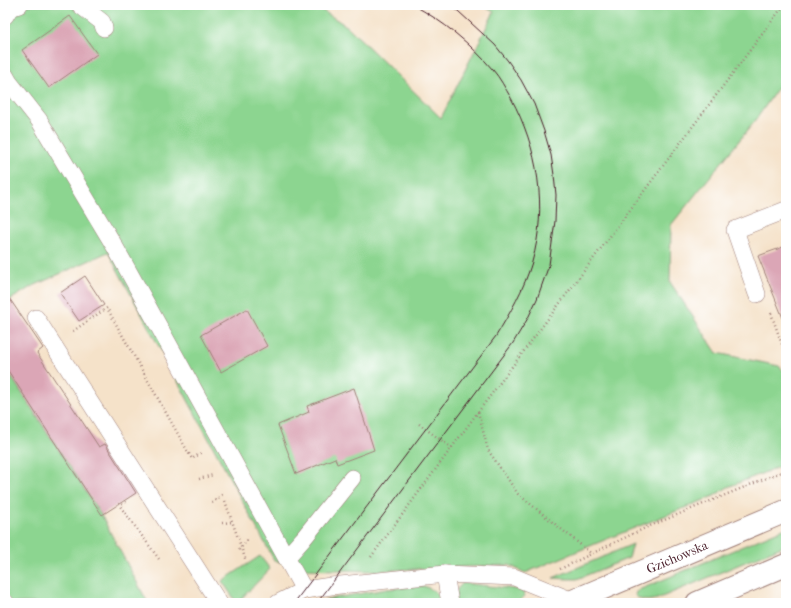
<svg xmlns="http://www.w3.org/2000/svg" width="791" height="608" font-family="'IM FELL French Canon',serif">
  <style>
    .green { fill: #8cd590; stroke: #6b7a5e }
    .building { fill: #dba6b6 }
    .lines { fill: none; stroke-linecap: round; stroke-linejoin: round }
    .service-casing { stroke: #a0807a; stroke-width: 18 }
    .tertiary-casing { stroke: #a0807a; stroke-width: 24 }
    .path { stroke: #a0807a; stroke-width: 2.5; stroke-dasharray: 1 3; stroke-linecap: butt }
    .service { stroke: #fff; stroke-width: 17 }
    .tertiary { stroke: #fff; stroke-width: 22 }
    .tram { stroke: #4a1f2b; stroke-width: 1 }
    .labels { text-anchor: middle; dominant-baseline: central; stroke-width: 3.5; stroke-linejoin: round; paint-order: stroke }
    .street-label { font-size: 13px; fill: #4a1f2b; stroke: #fff }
  </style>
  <rect width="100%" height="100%" fill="#fff"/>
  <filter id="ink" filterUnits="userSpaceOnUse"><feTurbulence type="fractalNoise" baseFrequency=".025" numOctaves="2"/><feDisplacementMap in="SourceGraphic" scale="8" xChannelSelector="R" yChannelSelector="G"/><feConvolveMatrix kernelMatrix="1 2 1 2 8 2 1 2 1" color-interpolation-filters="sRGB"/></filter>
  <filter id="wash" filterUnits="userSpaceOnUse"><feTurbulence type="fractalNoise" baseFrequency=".012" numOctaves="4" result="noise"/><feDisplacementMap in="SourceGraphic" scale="16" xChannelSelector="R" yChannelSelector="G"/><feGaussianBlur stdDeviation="0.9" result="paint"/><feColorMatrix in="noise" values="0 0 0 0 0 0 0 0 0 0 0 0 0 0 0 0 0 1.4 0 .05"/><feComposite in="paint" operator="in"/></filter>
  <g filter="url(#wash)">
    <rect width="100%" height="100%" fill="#f5e2c9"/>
    <!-- green -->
    <g class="green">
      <polygon points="5,5 314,5 348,27 441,118 494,12 481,5 786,5 786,76 755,121 671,225 670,282 717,353 779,366 786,373 786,464 728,487 714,496 607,539 525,573 509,565 372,571 301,569 274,560 108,252 31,287 5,303"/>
      <polygon points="5,367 101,515 148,603 5,603"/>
      <path d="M786,528V545L657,599C648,601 641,602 635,595L636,592L641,589Z"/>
      <polygon points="633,544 629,558 577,579 567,579 553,578"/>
      <polygon points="260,556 270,569 237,603 222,581"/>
      <polygon points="463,583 523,590 524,596 520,601 515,603 456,603 455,600 457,589"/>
      <polygon points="424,586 435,591 441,600 439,603 315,603 334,598 387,589"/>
    </g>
    <g id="blocks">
      <!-- building -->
      <g class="building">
        <polygon points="70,16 97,54 49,88 22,50"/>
        <polygon points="786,246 786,323 785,323 758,256"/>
        <polygon points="85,276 104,305 79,321 60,293"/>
        <polygon points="5,292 43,348 37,353 99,447 105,444 136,493 102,515 5,366"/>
        <polygon points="247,309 267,346 221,372 201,335"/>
        <polygon points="354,388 374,450 337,464 335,458 296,474 278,425 309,412 307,406"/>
      </g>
    </g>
  </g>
  <g filter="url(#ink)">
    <use href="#blocks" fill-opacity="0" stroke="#a0807a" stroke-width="1"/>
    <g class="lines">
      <defs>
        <g id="service">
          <polyline points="80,5 102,22 104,28"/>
          <polyline points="5,16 10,8 19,5"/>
          <polyline points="5,75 9,82 39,120 115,247 304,590"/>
          <polyline points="757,294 735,230 786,210"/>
          <polyline points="36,318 219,603"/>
          <polyline points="287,557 303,539 352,478"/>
          <polyline points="445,574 450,603"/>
          <polyline points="5,602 6,603"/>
          <polyline points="278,603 304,590 331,586 445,574 514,577 573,601"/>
        </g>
        <g id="tertiary">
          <polyline points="568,603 786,511"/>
          <polyline points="697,603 786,565"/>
        </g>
      </defs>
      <!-- service casing -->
      <use href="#service" class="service-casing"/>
      <!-- tertiary casing -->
      <use href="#tertiary" class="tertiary-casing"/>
      <!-- path -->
      <g class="path">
        <polyline points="771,313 786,356"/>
        <polyline points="73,331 107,308 192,459 201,453"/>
        <polyline points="478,412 488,450 518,494 592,554"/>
        <polyline points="419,424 452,448"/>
        <polyline points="199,479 213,475"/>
        <polyline points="225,501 246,561"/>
        <polyline points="126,502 120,506 159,559"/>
        <polyline points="212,503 223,494"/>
        <polyline points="222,523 233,522"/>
        <polyline points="239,550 249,538"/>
        <polyline points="371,557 478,412 784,5"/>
        <polyline points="560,569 645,528 786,470"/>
      </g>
      <!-- service -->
      <use href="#service" class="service"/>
      <!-- tertiary -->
      <use href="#tertiary" class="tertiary"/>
      <!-- tram -->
      <g class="tram">
        <path d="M294,603L496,336C510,313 524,289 532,262C548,207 538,148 511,98C505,88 500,78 493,70C471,44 443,21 413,5"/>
        <polyline points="317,603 513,343 528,318 537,299 549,265 555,221 556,195 554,175 551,155 544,131 534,104 521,80 508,61 495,45 458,11 448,5"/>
      </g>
    </g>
  </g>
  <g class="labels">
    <!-- street labels -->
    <g class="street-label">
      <text transform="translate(677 557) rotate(-23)">Gzichowska</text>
    </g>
  </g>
  <!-- margin -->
  <rect width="791" height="608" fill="none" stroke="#fff" stroke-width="20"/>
</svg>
